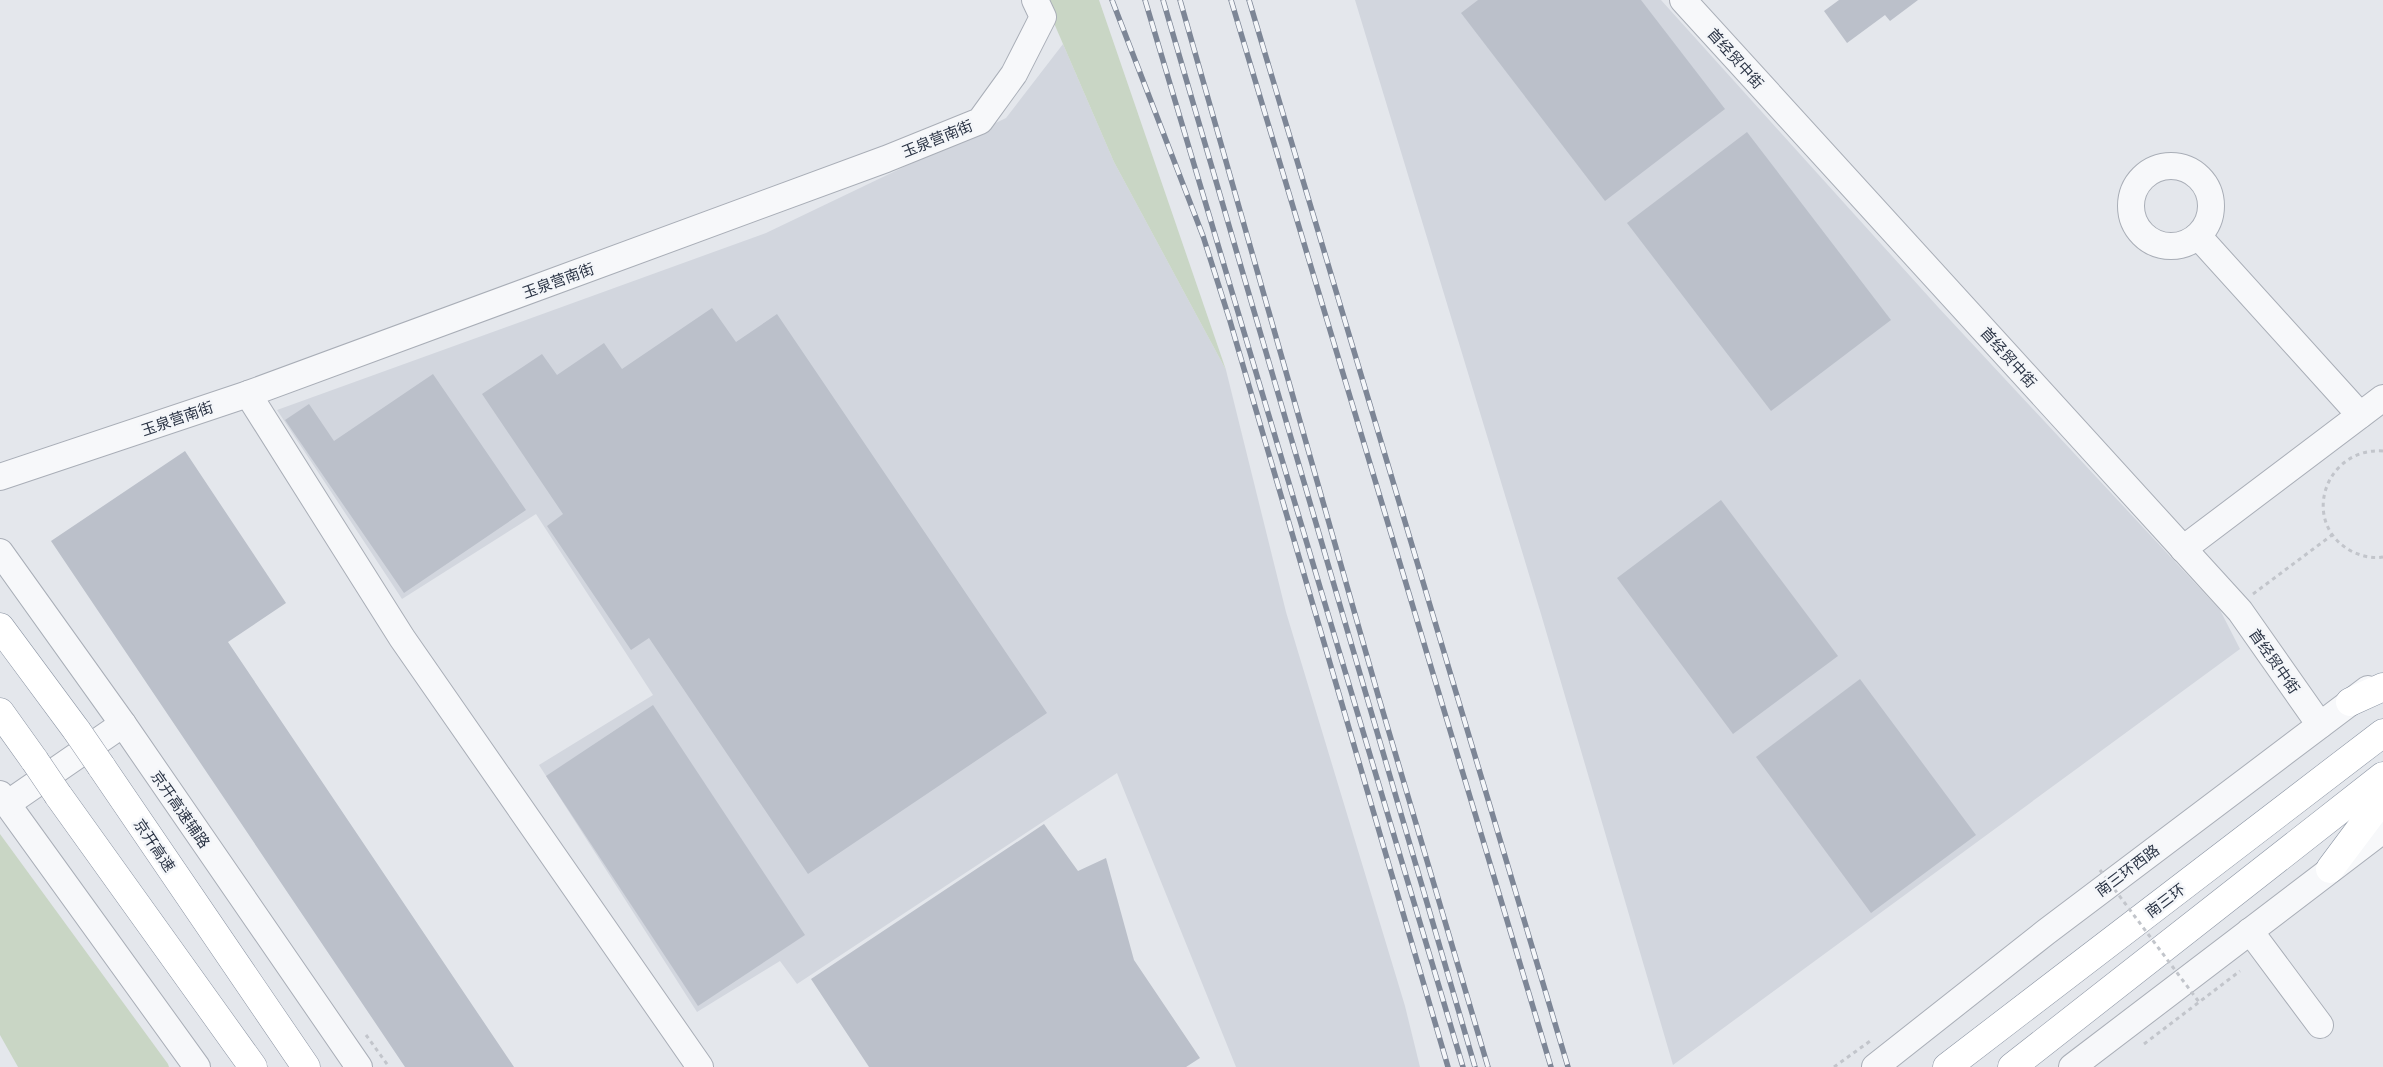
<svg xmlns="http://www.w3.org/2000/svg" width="2383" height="1067" font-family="Commissioner,'Noto Sans SC',sans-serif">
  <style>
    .built { fill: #d2d6de }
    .green { fill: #c9d6c5 }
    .building { fill: #bbc0ca }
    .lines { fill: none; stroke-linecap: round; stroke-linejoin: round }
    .minor-casing { stroke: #a9aeb7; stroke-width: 28 }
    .highway-casing { stroke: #8b94a3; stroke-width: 29 }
    .path { stroke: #c2c5cb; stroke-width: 3; stroke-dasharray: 4 4; stroke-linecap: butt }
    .minor { stroke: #f7f8fa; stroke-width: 26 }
    .highway { stroke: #fff; stroke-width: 28 }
    .rail-casing { stroke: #7d8696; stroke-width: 5.5 }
    .rail { stroke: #f4f6f9; stroke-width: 4; stroke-dasharray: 11; stroke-linecap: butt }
    .highway-bridge-casing { stroke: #8b94a3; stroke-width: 29; stroke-linecap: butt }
    .path-bridge { stroke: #c2c5cb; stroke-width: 3; stroke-dasharray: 4 4; stroke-linecap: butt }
    .highway-bridge { stroke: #fff; stroke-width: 28 }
    .labels { text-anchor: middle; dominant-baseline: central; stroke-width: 5; stroke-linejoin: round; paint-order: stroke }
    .street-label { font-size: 15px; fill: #2b3445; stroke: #f4f6f9 }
  </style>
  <rect width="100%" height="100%" fill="#e4e7ec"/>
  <!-- built -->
  <g class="built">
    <polygon points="1355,0 1661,0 1938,307 2220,610 2240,649 1673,1065 1541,614"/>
    <polygon points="1063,44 1114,162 1226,370 1286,612 1405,1006 1420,1067 1236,1067 1117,773 797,984 780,961 697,1012 539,765 653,695 536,514 402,599 277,410 766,233 1006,118"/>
  </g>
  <!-- green -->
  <g class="green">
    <polygon points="1044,0 1099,0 1226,370 1114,162"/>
    <polygon points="0,834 168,1064 169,1067 18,1067 0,1035"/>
  </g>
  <!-- building -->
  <g class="building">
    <polygon points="1478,0 1641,0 1725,109 1605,201 1461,13"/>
    <polygon points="1839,0 1918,0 1890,21 1885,15 1847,43 1824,11"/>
    <polygon points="1747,132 1891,320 1771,411 1627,223"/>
    <polygon points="712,308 736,342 777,314 1047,713 808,874 649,638 631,650 547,526 563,514 482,394 542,354 557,375 604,343 622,369"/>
    <polygon points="433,374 526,510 404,593 285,420 309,404 334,441"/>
    <polygon points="185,451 286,603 228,642 514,1067 405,1067 51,541"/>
    <polygon points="1721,500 1838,656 1733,734 1617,578"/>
    <polygon points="1860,679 1976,835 1871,913 1756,757"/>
    <polygon points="653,705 805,935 698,1006 546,776"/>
    <polygon points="1044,824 1078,871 1106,858 1134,960 1200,1058 1186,1067 869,1067 811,979"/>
  </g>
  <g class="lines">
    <defs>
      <g id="minor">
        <polyline points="1683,0 2240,611 2320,725"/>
        <circle cx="2171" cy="206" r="40"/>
        <polyline points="2198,236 2360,415"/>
        <polyline points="248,394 402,638 700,1067"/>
        <polyline points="0,477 248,394 886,159 980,121 1014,74 1043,17 1035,0"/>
        <polyline points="2183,549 2383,398"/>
        <polyline points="0,552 123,724 359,1067"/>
        <polyline points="0,794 197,1067"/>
        <polyline points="7,804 123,724"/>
        <polyline points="2250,931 2320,1025"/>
        <polyline points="1875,1067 2046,932 2368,689"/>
        <polyline points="2072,1067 2383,830"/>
      </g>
      <g id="highway">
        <polyline points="0,627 77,731"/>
        <polyline points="2350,702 2383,687"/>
        <polyline points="0,712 35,761"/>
        <polyline points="101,766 306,1067"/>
        <polyline points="58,795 253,1067"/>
        <polyline points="2330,869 2383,798"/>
        <polyline points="1947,1067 2383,733"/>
        <polyline points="2012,1067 2383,776"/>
      </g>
    </defs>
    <!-- minor casing -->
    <use href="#minor" class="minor-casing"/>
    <!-- highway casing -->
    <use href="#highway" class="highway-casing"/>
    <!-- path -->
    <g class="path">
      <path d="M2383,451C2324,447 2299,525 2353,552C2362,556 2373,559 2383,557"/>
      <polyline points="2253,594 2332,535"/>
      <polyline points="366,1035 389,1067"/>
      <polyline points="2144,1044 2240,971"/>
      <polyline points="1834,1067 1873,1039"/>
    </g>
    <!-- minor -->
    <use href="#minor" class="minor"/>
    <!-- highway -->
    <use href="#highway" class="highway"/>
    <defs>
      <g id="rail">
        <polyline points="1112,0 1203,236 1230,321 1448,1067"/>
        <polyline points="1145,0 1463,1067"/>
        <polyline points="1163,0 1475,1067"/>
        <polyline points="1180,0 1378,695 1488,1067"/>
        <polyline points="1231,0 1551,1067"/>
        <polyline points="1249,0 1568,1067"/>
      </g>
    </defs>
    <!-- rail casing -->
    <use href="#rail" class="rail-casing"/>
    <!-- rail -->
    <use href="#rail" class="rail"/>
    <defs>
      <g id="highway-bridge">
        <polyline points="77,731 101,766"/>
        <polyline points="35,761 58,795"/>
      </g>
    </defs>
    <!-- highway-bridge casing -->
    <use href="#highway-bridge" class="highway-bridge-casing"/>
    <!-- path-bridge -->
    <polyline class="path-bridge" points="2100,870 2199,1002"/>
    <!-- highway-bridge -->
    <use href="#highway-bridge" class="highway-bridge"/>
  </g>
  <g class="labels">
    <!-- street labels -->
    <g class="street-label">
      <text transform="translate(1736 58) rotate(48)">首经贸中街</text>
      <text transform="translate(937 138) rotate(-22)">玉泉营南街</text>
      <text transform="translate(558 280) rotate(-20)">玉泉营南街</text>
      <text transform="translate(2009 357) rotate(48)">首经贸中街</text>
      <text transform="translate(177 418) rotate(-19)">玉泉营南街</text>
      <text transform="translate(2275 661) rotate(55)">首经贸中街</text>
      <text transform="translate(181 809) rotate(55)">京开高速辅路</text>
      <text transform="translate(155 845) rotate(56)">京开高速</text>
      <text transform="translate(2127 870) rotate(-37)">南三环西路</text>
      <text transform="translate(2165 900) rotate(-37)">南三环</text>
    </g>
  </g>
</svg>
